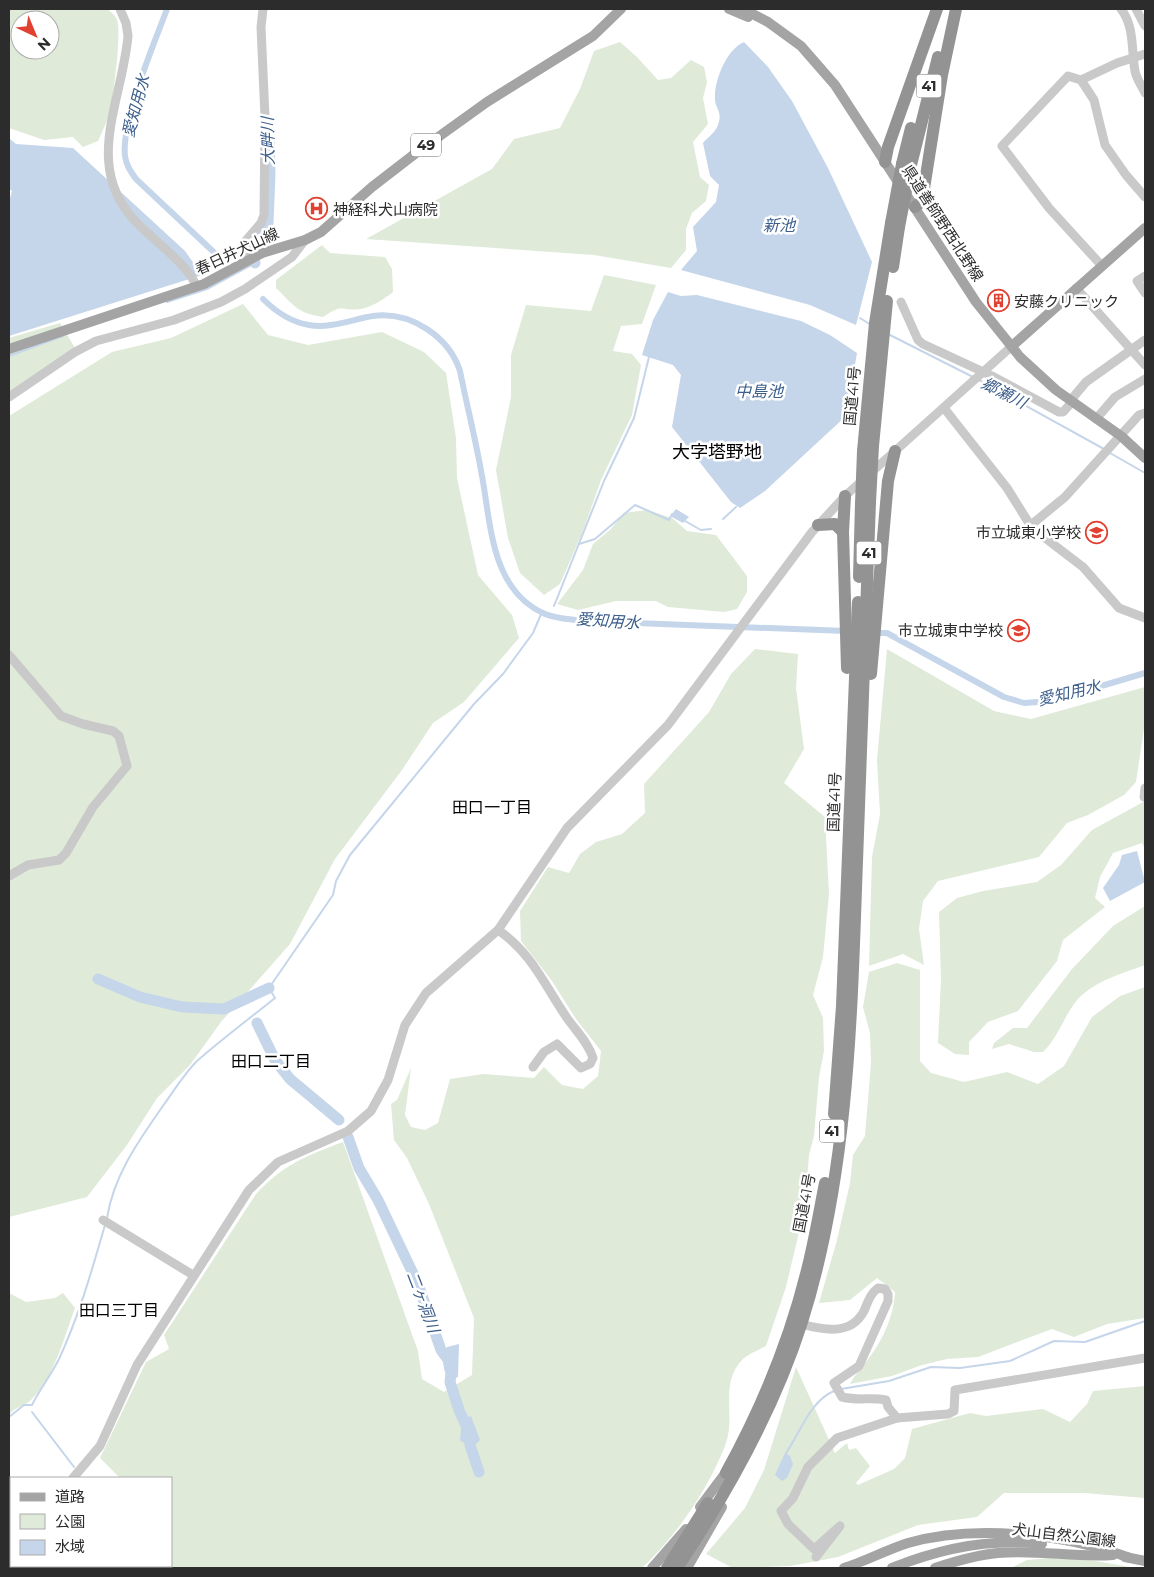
<svg xmlns="http://www.w3.org/2000/svg" width="1154" height="1577" font-family="Montserrat,'Noto Sans JP',sans-serif">
  <style>
    .green { fill: #dfead9; fill-rule: evenodd }
    .water { fill: #c5d5ea }
    .lines { fill: none; stroke-linecap: round; stroke-linejoin: round }
    .stream { stroke: #c5d5ea; stroke-width: 2 }
    .canal { stroke: #c5d5ea; stroke-width: 6 }
    .river { stroke: #c5d5ea; stroke-width: 11 }
    .minor { stroke: #c9c9c9; stroke-width: 9 }
    .major { stroke: #a4a4a4; stroke-width: 10 }
    .highway { stroke: #939393; stroke-width: 12 }
    .highway-bridge { stroke: #939393; stroke-width: 12 }
    .labels { text-anchor: middle; dominant-baseline: central; stroke-width: 5; stroke-linejoin: round; paint-order: stroke }
    .shield { fill: #fff; stroke: #6b6b6b; stroke-width: 1 }
    .shield-label { font-size: 14px; font-weight: bold; fill: #2c2c2c }
    .poi-label { font-size: 15px; fill: #2c2c2c; stroke: #fff; text-anchor: start }
    .street-label { font-size: 15px; fill: #2c2c2c; stroke: #fff }
    .water-label { font-size: 16px; font-style: italic; fill: #3c5f8c; stroke: #fff }
    .neighbourhood-label { font-size: 16px; fill: #000; stroke: #fff }
    .quarter-label { font-size: 18px; fill: #000; stroke: #fff }
  </style>
  <rect width="100%" height="100%" fill="#fff"/>
  <!-- green -->
  <g class="green">
    <path d="M9,9H107C111,12 115,15 117,20C122,33 113,97 110,112C107,122 102,132 98,141L83,147L73,137L44,140L9,128ZM20,20H50V50H20Z"/>
    <polygon points="620,42 637,57 658,80 671,78 691,60 704,67 707,82 703,98 708,124 693,142 700,177 709,185 706,201 692,213 686,229 686,250 671,268 594,255 366,239 492,169 514,139 560,128 580,89 594,51"/>
    <path d="M322,245L330,253L385,257L392,269L393,292C384,299 372,307 361,309C340,312 345,302 323,317C296,313 294,305 276,288V280Z"/>
    <polygon points="604,275 656,285 642,324 621,326 613,351 632,354 641,365 632,415 601,480 583,531 560,584 544,595 520,573 508,538 496,470 511,397 511,355 526,305 591,311"/>
    <polygon points="243,304 268,335 308,345 382,332 424,352 446,373 456,438 457,478 478,575 512,615 519,638 464,702 433,723 402,770 335,859 290,944 221,1022 190,1065 157,1098 127,1145 87,1197 9,1217 9,416 112,352 171,338"/>
    <polygon points="60,323 75,348 9,393 9,338"/>
    <polygon points="647,510 672,518 687,531 716,535 747,576 747,592 737,609 724,612 668,607 656,601 616,601 578,610 557,604 583,570 593,544 611,529 624,513"/>
    <path d="M755,649L798,654L796,688L804,749L784,783L825,817L829,894L823,957L813,995L823,1018L824,1051L819,1077L814,1136L809,1155L805,1207L786,1287L766,1346C759,1350 749,1354 743,1359C718,1384 737,1416 725,1446C707,1491 677,1535 642,1568H9V1540L11,1538V1566H171V1478H120L100,1458L146,1362L169,1349L164,1335L256,1194C284,1164 306,1156 343,1142L418,1351L422,1379L444,1392L472,1375L474,1318L429,1204L407,1158L394,1140L391,1104L397,1100L411,1068L405,1115L411,1127L425,1130L438,1123L450,1079L483,1074L534,1078L544,1067L562,1085L583,1089L598,1076L601,1051L576,1019L552,981L521,941L520,911L548,867L569,873L580,854L596,842L622,834L645,813L644,784L709,712L731,674Z"/>
    <polygon points="887,649 994,711 1031,719 1145,687 1145,722 1136,782 1124,795 1088,815 1067,823 1039,857 938,881 923,901 919,929 924,965 903,954 869,966 872,857 880,814 877,760"/>
    <polygon points="1145,801 1145,849 1142,843 1113,853 1100,877 1095,898 1105,907 1063,940 1057,961 1018,1011 988,1022 969,1042 969,1055 955,1054 938,1043 941,979 939,912 957,898 983,891 1037,882 1061,865 1092,830"/>
    <path d="M1145,906V965C1124,973 1100,979 1082,995C1066,1009 1060,1036 1043,1052H1034L1009,1044L992,1049L994,1043L1013,1028H1027L1072,969L1113,926Z"/>
    <path d="M897,963L920,970V1061L931,1073L964,1082L1007,1072L1038,1084L1064,1066L1092,1017L1120,996L1145,987V1318L1107,1324L1074,1337L1052,1329L978,1357L947,1359L922,1365L892,1376L850,1384C855,1374 863,1367 869,1358C883,1340 894,1315 895,1292L877,1278L850,1300L819,1303L837,1240L850,1183L853,1155L865,1136L871,1063L870,1033L863,1007L869,972Z"/>
    <path d="M9,1293L26,1302L55,1298L63,1293L75,1308C64,1338 54,1377 31,1400C24,1407 15,1406 9,1415Z"/>
    <polygon points="796,1367 835,1453 847,1443 849,1450 856,1448 870,1466 856,1483 858,1485 894,1469 905,1458 912,1429 970,1413 986,1416 1043,1409 1070,1422 1087,1404 1093,1391 1145,1386 1145,1498 1084,1493 1004,1493 977,1517 918,1525 838,1557 790,1566 733,1568 706,1554 745,1508 764,1470"/>
    <polygon points="1053,1558 1090,1560 1136,1568 1011,1568 1027,1560"/>
  </g>
  <!-- water -->
  <g class="water">
    <path d="M744,42L768,67L792,101L828,168L872,262L856,325L810,305L681,270L697,251L693,227L716,202L719,185L710,176L703,143C707,138 716,132 718,125C723,111 715,109 715,99C714,80 727,49 744,42Z"/>
    <polygon points="9,138 16,144 73,148 185,251 202,275 9,336 9,202 12,191 9,189"/>
    <polygon points="668,292 681,296 697,295 801,321 830,335 857,353 846,416 765,491 740,508 731,502 672,427 681,375 673,365 642,355 653,320"/>
    <polygon points="676,509 689,517 683,523 670,516"/>
    <polygon points="1137,851 1145,882 1110,901 1103,888 1119,865 1122,855"/>
    <path d="M459,1344L458,1377L450,1380C442,1372 441,1355 447,1347Z"/>
    <polygon points="471,1416 480,1440 476,1444 465,1444 460,1440 462,1419"/>
    <polygon points="785,1453 790,1456 793,1464 787,1478 782,1481 775,1475"/>
  </g>
  <g class="lines">
    <!-- stream -->
    <g class="stream">
      <polyline points="167,302 207,289 255,263"/>
      <polyline points="860,318 871,325"/>
      <polyline points="888,334 973,377"/>
      <polyline points="9,356 63,336"/>
      <polyline points="979,380 1104,449"/>
      <polyline points="1110,453 1145,473"/>
      <polyline points="723,519 736,507"/>
      <polyline points="685,521 701,530 711,529"/>
      <polyline points="579,544 595,539 635,505 669,520 672,514"/>
      <polyline points="554,606 604,481 634,418 649,357"/>
      <path d="M107,1218C114,1174 140,1139 165,1103C175,1089 185,1073 197,1061C222,1039 249,1019 275,998L269,988L333,895L336,881L350,855L474,704L503,674L533,633L542,612"/>
      <polyline points="841,1389 889,1381 931,1367 960,1368 1010,1361 1054,1341 1085,1342 1145,1321"/>
      <polyline points="32,1412 74,1467"/>
      <path d="M9,1417L24,1405H32C40,1389 51,1375 59,1359C79,1316 92,1270 105,1225"/>
      <path d="M786,1453C800,1433 810,1401 834,1391"/>
    </g>
    <!-- canal -->
    <g class="canal">
      <path d="M167,9C154,44 121,121 125,156C126,165 131,172 136,179L220,258"/>
      <path d="M263,299C275,311 291,322 309,325C330,329 353,319 373,316C411,311 449,337 460,371C467,406 476,441 482,476C491,524 491,591 545,614C557,619 571,619 583,621L846,631"/>
      <polyline points="874,633 887,633 1004,697 1024,703 1051,701 1145,673"/>
    </g>
    <!-- river -->
    <g class="river">
      <polyline points="255,263 248,246 268,223 270,174 269,130"/>
      <polyline points="98,979 140,997 182,1007 224,1009 269,988"/>
      <polyline points="257,1023 275,1060 290,1079 339,1120"/>
      <polyline points="348,1137 359,1168 378,1200 418,1284 441,1350 452,1365 450,1382 459,1410 470,1434 470,1445 479,1472"/>
    </g>
    <!-- minor -->
    <g class="minor">
      <path d="M120,9L126,23L128,36C122,103 81,169 139,225C155,241 189,266 196,286"/>
      <path d="M1121,9C1135,27 1131,50 1135,71C1136,78 1142,86 1145,93"/>
      <polyline points="1136,9 1145,26"/>
      <polyline points="1145,54 1117,63 1081,80 1094,100 1105,145 1126,175 1145,197"/>
      <polyline points="1081,80 1068,76 1002,146 1049,208 1102,266"/>
      <polyline points="246,260 243,244 261,223 264,215 265,117 261,27 263,9"/>
      <polyline points="1145,276 1137,281 1145,293"/>
      <polyline points="1076,288 1145,365"/>
      <polyline points="901,302 918,340 923,344 992,376 1059,412 1063,412 1072,402"/>
      <polyline points="9,397 75,352 96,341 174,320 221,302 245,289 292,257 305,240"/>
      <polyline points="1070,401 1086,382 1145,340"/>
      <polyline points="944,408 1007,488 1032,528 1083,567 1119,608 1145,618"/>
      <polyline points="1096,419 1115,397 1145,379"/>
      <polyline points="1031,525 1065,497 1139,415 1145,413"/>
      <polyline points="9,655 61,716 83,724 113,731 119,736 127,766 93,807 66,853 59,860 28,865 9,876"/>
      <polyline points="1144,797 1145,788"/>
      <path d="M498,930C532,953 545,986 567,1018C576,1031 588,1042 593,1058L590,1064L581,1068L557,1044L544,1052L533,1067"/>
      <polyline points="103,1220 193,1275"/>
      <path d="M801,1324C823,1330 851,1336 864,1311C868,1302 870,1294 878,1288L885,1289L888,1294V1301L859,1366L834,1383L842,1397C859,1401 870,1397 886,1400L888,1407L897,1418"/>
      <polyline points="73,1478 100,1446 137,1365 249,1190 278,1162 348,1131 371,1111 388,1080 405,1025 426,993 498,930 567,828 668,725 812,532 845,496 1012,346"/>
      <polyline points="9,1532 11,1530"/>
      <polyline points="816,1557 840,1526 814,1549 788,1524 781,1511 793,1498 808,1467 837,1438 897,1418 948,1414 954,1411 955,1390 1145,1358"/>
    </g>
    <!-- major -->
    <g class="major">
      <polyline points="729,9 748,17"/>
      <polyline points="743,9 768,22 801,46 835,85 976,302 1020,357 1056,390 1121,436 1145,458"/>
      <polyline points="1012,346 1145,228"/>
      <polyline points="9,349 204,284 262,253 305,240 321,232 372,187 416,153 487,102 593,36 621,9"/>
      <polyline points="700,1507 727,1471"/>
      <polyline points="1125,1557 1145,1561"/>
      <polyline points="652,1568 686,1529"/>
      <polyline points="687,1568 722,1507"/>
      <path d="M844,1568C866,1561 886,1550 908,1543C974,1524 1066,1534 1130,1558"/>
      <path d="M892,1568C939,1549 991,1538 1042,1544"/>
      <path d="M935,1568C956,1561 976,1555 998,1553C1037,1549 1075,1558 1113,1555"/>
    </g>
    <!-- highway -->
    <g class="highway">
      <polyline points="885,162 888,147 937,9"/>
      <polyline points="902,164 911,128"/>
      <polyline points="911,165 938,57"/>
      <polyline points="915,207 922,201 942,75 956,9"/>
      <polyline points="893,267 899,227"/>
      <polyline points="873,446 887,301"/>
      <polyline points="863,451 875,323 891,223"/>
      <polyline points="845,496 843,532 847,668"/>
      <polyline points="818,525 835,524 843,532"/>
      <polyline points="859,577 861,504"/>
      <polyline points="871,674 888,481 895,451"/>
      <polyline points="834,1114 842,1006 858,602"/>
      <path d="M726,1473C760,1411 789,1342 806,1274C814,1244 819,1213 825,1183"/>
      <polyline points="667,1568 708,1503"/>
      <path d="M677,1568C728,1492 774,1410 802,1322C846,1182 851,1035 856,889C861,760 865,631 870,502"/>
    </g>
    <!-- highway-bridge -->
    <g class="highway-bridge">
      <polyline points="891,223 902,164"/>
      <polyline points="899,227 911,165"/>
      <polyline points="870,502 873,446"/>
      <polyline points="861,504 863,451"/>
    </g>
  </g>
  <!-- icons -->
  <defs>
    <symbol id="hospital-ring" viewBox="-11 -11 22 22"><circle r="9.5" fill="#fff" stroke="#e14130" stroke-width="1.5"/><path d="M-5-5h3v3.5h4V-5h3V5h-3V1.5h-4V5h-3Z" fill="#e14130"/></symbol>
    <symbol id="building-ring" viewBox="-11 -11 22 22"><circle r="9.5" fill="#fff" stroke="#e14130" stroke-width="1.5"/><path d="M-4-6H4V6H1V3H-1V6H-4ZM-2.5-4.3h1.7v1.8h-1.7ZM.8-4.3h1.7v1.8H.8ZM-2.5-1h1.7V.8h-1.7ZM.8-1h1.7V.8H.8Z" fill="#e14130"/></symbol>
    <symbol id="school-ring" viewBox="-11 -11 22 22"><circle r="9.5" fill="#fff" stroke="#e14130" stroke-width="1.5"/><path d="M0-5L7-2L0 1L-7-2ZM-4 1L0 2.5L4 1V4Q0 6-4 4Z" fill="#e14130"/></symbol>
  </defs>
  <g fill-rule="evenodd">
    <use href="#hospital-ring" x="304" y="196" width="25" height="25"/>
    <use href="#building-ring" x="986" y="288" width="25" height="25"/>
    <use href="#school-ring" x="1084" y="520" width="25" height="25"/>
    <use href="#school-ring" x="1006" y="618" width="25" height="25"/>
  </g>
  <g class="labels">
    <!-- shield labels -->
    <g class="shield">
      <rect x="916.5" y="74.5" width="25" height="23" rx="4"/>
      <rect x="411" y="133.5" width="30" height="23" rx="4"/>
      <rect x="856.5" y="541.5" width="25" height="23" rx="4"/>
      <rect x="819.5" y="1119.5" width="25" height="23" rx="4"/>
    </g>
    <g class="shield-label">
      <text x="929" y="86">41</text>
      <text x="426" y="145">49</text>
      <text x="869" y="553">41</text>
      <text x="832" y="1131">41</text>
    </g>
    <!-- poi labels -->
    <g class="poi-label">
      <text x="333" y="209">神経科犬山病院</text>
      <text x="1014" y="301">安藤クリニック</text>
      <text x="1081" y="532" text-anchor="end">市立城東小学校</text>
      <text x="1003" y="630" text-anchor="end">市立城東中学校</text>
    </g>
    <!-- street labels -->
    <g class="street-label">
      <text transform="translate(943 223) rotate(57)">県道善師野西北野線</text>
      <text transform="translate(237 251) rotate(-25)">春日井犬山線</text>
      <text transform="translate(852 396) rotate(-85)">国道41号</text>
      <text transform="translate(834 802) rotate(-88)">国道41号</text>
      <text transform="translate(804 1203) rotate(-79)">国道41号</text>
      <text transform="translate(1064 1535) rotate(7)">犬山自然公園線</text>
    </g>
    <!-- water labels -->
    <g class="water-label">
      <text transform="translate(136 106) rotate(-75)">愛知用水</text>
      <text transform="translate(268 141) rotate(-91)">大畔川</text>
      <text x="779" y="225">新池</text>
      <text x="759" y="391">中島池</text>
      <text transform="translate(1004 393) rotate(27)">郷瀬川</text>
      <text transform="translate(608 621) rotate(4)">愛知用水</text>
      <text transform="translate(1069 693) rotate(-13)">愛知用水</text>
      <text transform="translate(423 1302) rotate(69)">二ヶ洞川</text>
    </g>
    <!-- neighbourhood labels -->
    <g class="neighbourhood-label">
      <text x="492" y="807">田口一丁目</text>
      <text x="271" y="1061">田口二丁目</text>
      <text x="119" y="1310">田口三丁目</text>
    </g>
    <!-- quarter labels -->
    <g class="quarter-label">
      <text x="717" y="452">大字塔野地</text>
    </g>
  </g>
  <!-- border -->
  <rect width="1154" height="1577" fill="none" stroke="#2c2c2c" stroke-width="20"/>
  <!-- legend -->
  <rect x="10" y="1477" width="162" height="90" fill="#ffffff" stroke="#ababab"/>
  <rect x="20" y="1493" width="25" height="8" fill="#a4a4a4" stroke="#ababab"/>
  <text x="55" y="1502" font-size="15" fill="#2c2c2c">道路</text>
  <rect x="20" y="1514" width="25" height="15" fill="#dfead9" stroke="#ababab"/>
  <text x="55" y="1527" font-size="15" fill="#2c2c2c">公園</text>
  <rect x="20" y="1540" width="25" height="15" fill="#c5d5ea" stroke="#ababab"/>
  <text x="55" y="1552" font-size="15" fill="#2c2c2c">水域</text>
  <!-- north arrow -->
  <g transform="translate(35 35) rotate(136)"><circle r="24" fill="#ffffff" stroke="#ababab"/>
  <path d="M0-4L9 19L0 12L-9 19Z" fill="#e14130"/>
  <text y="-8" font-size="14" font-weight="bold" text-anchor="middle" fill="#2c2c2c">N</text>
  </g>
</svg>
